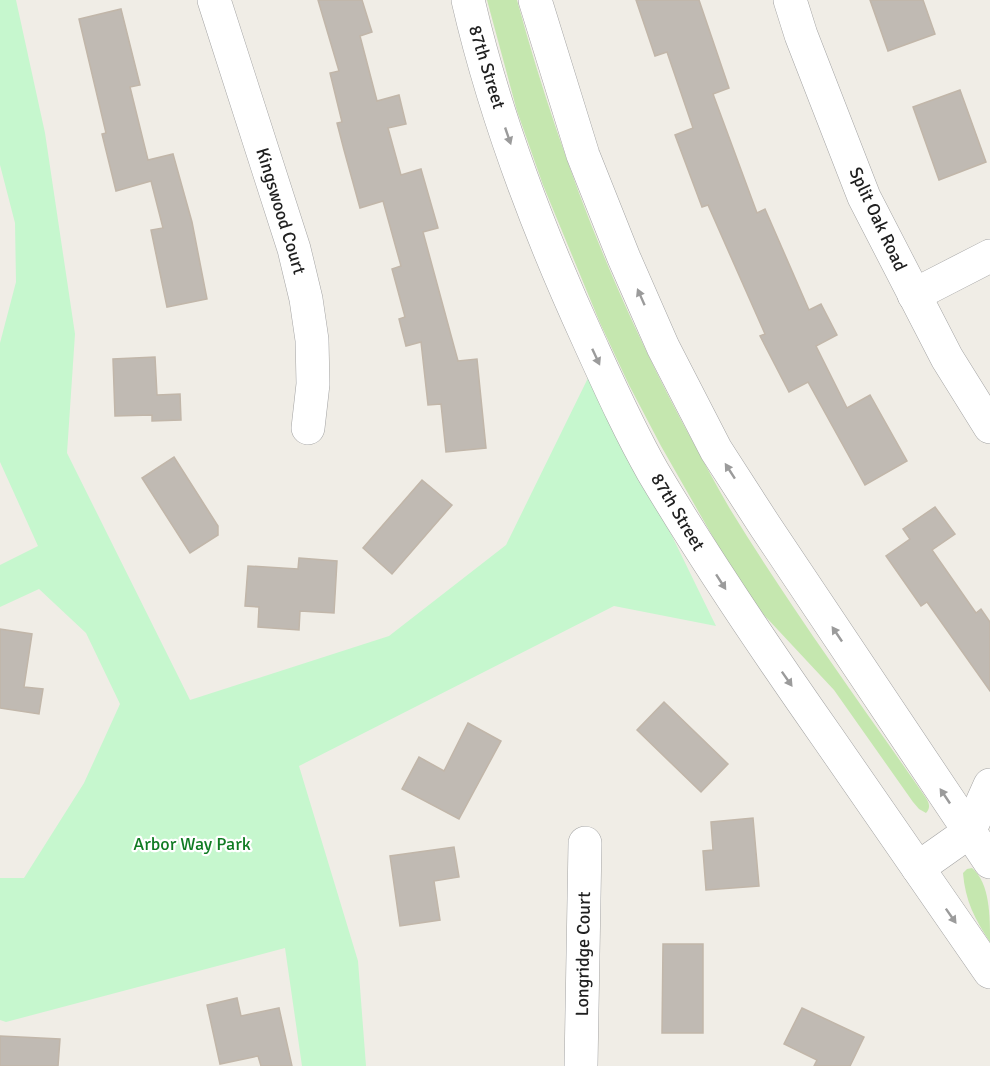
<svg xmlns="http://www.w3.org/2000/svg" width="990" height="1066" font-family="Signika,sans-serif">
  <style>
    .grass { fill: #c5e7af }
    .park { fill: #c6f7ce }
    .building { fill: #c0bab3; stroke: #c1b6a9; stroke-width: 1.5 }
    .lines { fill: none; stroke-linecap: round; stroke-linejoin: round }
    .minor-casing { stroke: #a4a4a4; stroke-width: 34 }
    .minor { stroke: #fff; stroke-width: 33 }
    .oneway { fill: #9b9b9b }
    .labels { text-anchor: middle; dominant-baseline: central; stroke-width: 4.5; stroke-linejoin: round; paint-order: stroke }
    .street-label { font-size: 18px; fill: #202020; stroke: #fff }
    .park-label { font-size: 18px; fill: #107b23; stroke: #fff }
  </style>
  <rect width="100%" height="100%" fill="#f0ede6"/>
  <!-- grass -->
  <g class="grass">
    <path d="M487,0H517C559,154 616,302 693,442C705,464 717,487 730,509C790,607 858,700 924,795C928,801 932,806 926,813L919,809L913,802L834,690L764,615L733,572L661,446L629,385L600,323L543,185L517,111Z"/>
    <path d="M972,868C990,883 990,916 990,942C975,920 965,900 963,873L967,869Z"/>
  </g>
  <!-- park -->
  <polygon class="park" points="0,0 16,0 45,133 75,334 67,453 190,700 389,636 506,545 588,378 672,536 716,626 614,606 299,766 358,961 366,1066 302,1066 285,948 6,1022 0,1020 0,878 24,878 84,783 120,704 86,633 39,589 0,607 0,565 38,546 0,462 0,343 16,282 15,223 0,165"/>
  <!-- building -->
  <g class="building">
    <polygon points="318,0 362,0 372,32 360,36 377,101 399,95 406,124 388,128 401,175 421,169 438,228 423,232 458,361 477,359 486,448 446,452 441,404 428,405 421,342 406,346 399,319 405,317 392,269 401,266 383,201 360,208 344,150 337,123 342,122 330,73 339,71"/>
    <polygon points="636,0 699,0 729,88 713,94 757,213 765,209 809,310 821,304 837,335 816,346 847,408 870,395 907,461 865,485 808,382 789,392 760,336 765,334 708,205 702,207 675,135 693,128 667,52 655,56"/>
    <polygon points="870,0 923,0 935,34 888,51"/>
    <polygon points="121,9 140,85 130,87 148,160 173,154 192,222 207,299 167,307 151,230 163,228 151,181 116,191 102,134 106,133 79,19"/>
    <polygon points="960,90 986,162 939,180 913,107"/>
    <polygon points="155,357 157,395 180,394 181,420 152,421 152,415 115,416 113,359"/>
    <polygon points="174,457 218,526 218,535 190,553 142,478"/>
    <polygon points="422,480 452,505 392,574 363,548"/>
    <polygon points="935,507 955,534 932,550 976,613 981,609 990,622 990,691 927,602 921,606 886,556 910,539 903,529"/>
    <polygon points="299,558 337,561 334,613 300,611 299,630 258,627 259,607 245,606 248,566 298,569"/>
    <polygon points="0,629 32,634 24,687 43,689 39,714 0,708"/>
    <polygon points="664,702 728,764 701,792 637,730"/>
    <polygon points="468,723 501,741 459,819 402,789 419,757 444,771"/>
    <polygon points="753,818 759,886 706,890 703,851 713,850 711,822"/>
    <polygon points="454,847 459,877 434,881 440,920 400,926 390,856"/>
    <polygon points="663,944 703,944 703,1033 662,1033"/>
    <polygon points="237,998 241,1016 279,1008 292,1066 261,1066 258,1056 220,1064 207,1005"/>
    <polygon points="802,1008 864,1037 850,1066 814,1066 817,1060 784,1044"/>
    <polygon points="0,1036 60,1039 58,1066 0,1066"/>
  </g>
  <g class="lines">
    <defs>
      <g id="minor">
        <polyline points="214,0 294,249 306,299 312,340 313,384 308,428"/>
        <path d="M468,0C495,117 539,232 589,341C609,385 629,430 653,472C707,563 767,651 828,738C882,816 936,894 990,972"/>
        <polyline points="535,0 583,155 624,258 663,347 716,450 765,526 990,862"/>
        <polyline points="790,0 801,35 864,197 947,358 990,427"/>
        <polyline points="914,295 990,256"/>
        <polyline points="918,868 969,832 990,785"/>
        <polyline points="581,1066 585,843"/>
      </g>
    </defs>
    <!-- minor casing -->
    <use href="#minor" class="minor-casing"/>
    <!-- minor -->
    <use href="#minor" class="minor"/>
  </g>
  <!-- one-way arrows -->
  <defs><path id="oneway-solid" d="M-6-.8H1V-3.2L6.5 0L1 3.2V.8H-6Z" transform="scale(1.5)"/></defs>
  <g class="oneway">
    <use href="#oneway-solid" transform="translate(508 136) rotate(71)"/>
    <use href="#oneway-solid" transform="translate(641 297) rotate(-114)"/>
    <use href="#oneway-solid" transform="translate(596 357) rotate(65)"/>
    <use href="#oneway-solid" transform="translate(730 471) rotate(-123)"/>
    <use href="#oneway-solid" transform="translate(721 582) rotate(57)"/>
    <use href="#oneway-solid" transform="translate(837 634) rotate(-124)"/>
    <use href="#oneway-solid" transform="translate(787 679) rotate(55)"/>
    <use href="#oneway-solid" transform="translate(945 796) rotate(-124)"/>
    <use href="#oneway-solid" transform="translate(951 916) rotate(55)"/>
  </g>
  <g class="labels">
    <!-- street labels -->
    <g class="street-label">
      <text transform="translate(487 67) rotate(73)">87th Street</text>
      <text transform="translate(281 211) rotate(73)">Kingswood Court</text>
      <text transform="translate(878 219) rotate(65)">Split Oak Road</text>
      <text transform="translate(678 512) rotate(59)">87th Street</text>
      <text transform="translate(583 954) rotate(-89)">Longridge Court</text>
    </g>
    <!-- park labels -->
    <g class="park-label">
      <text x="192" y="844">Arbor Way Park</text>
    </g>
  </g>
</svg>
